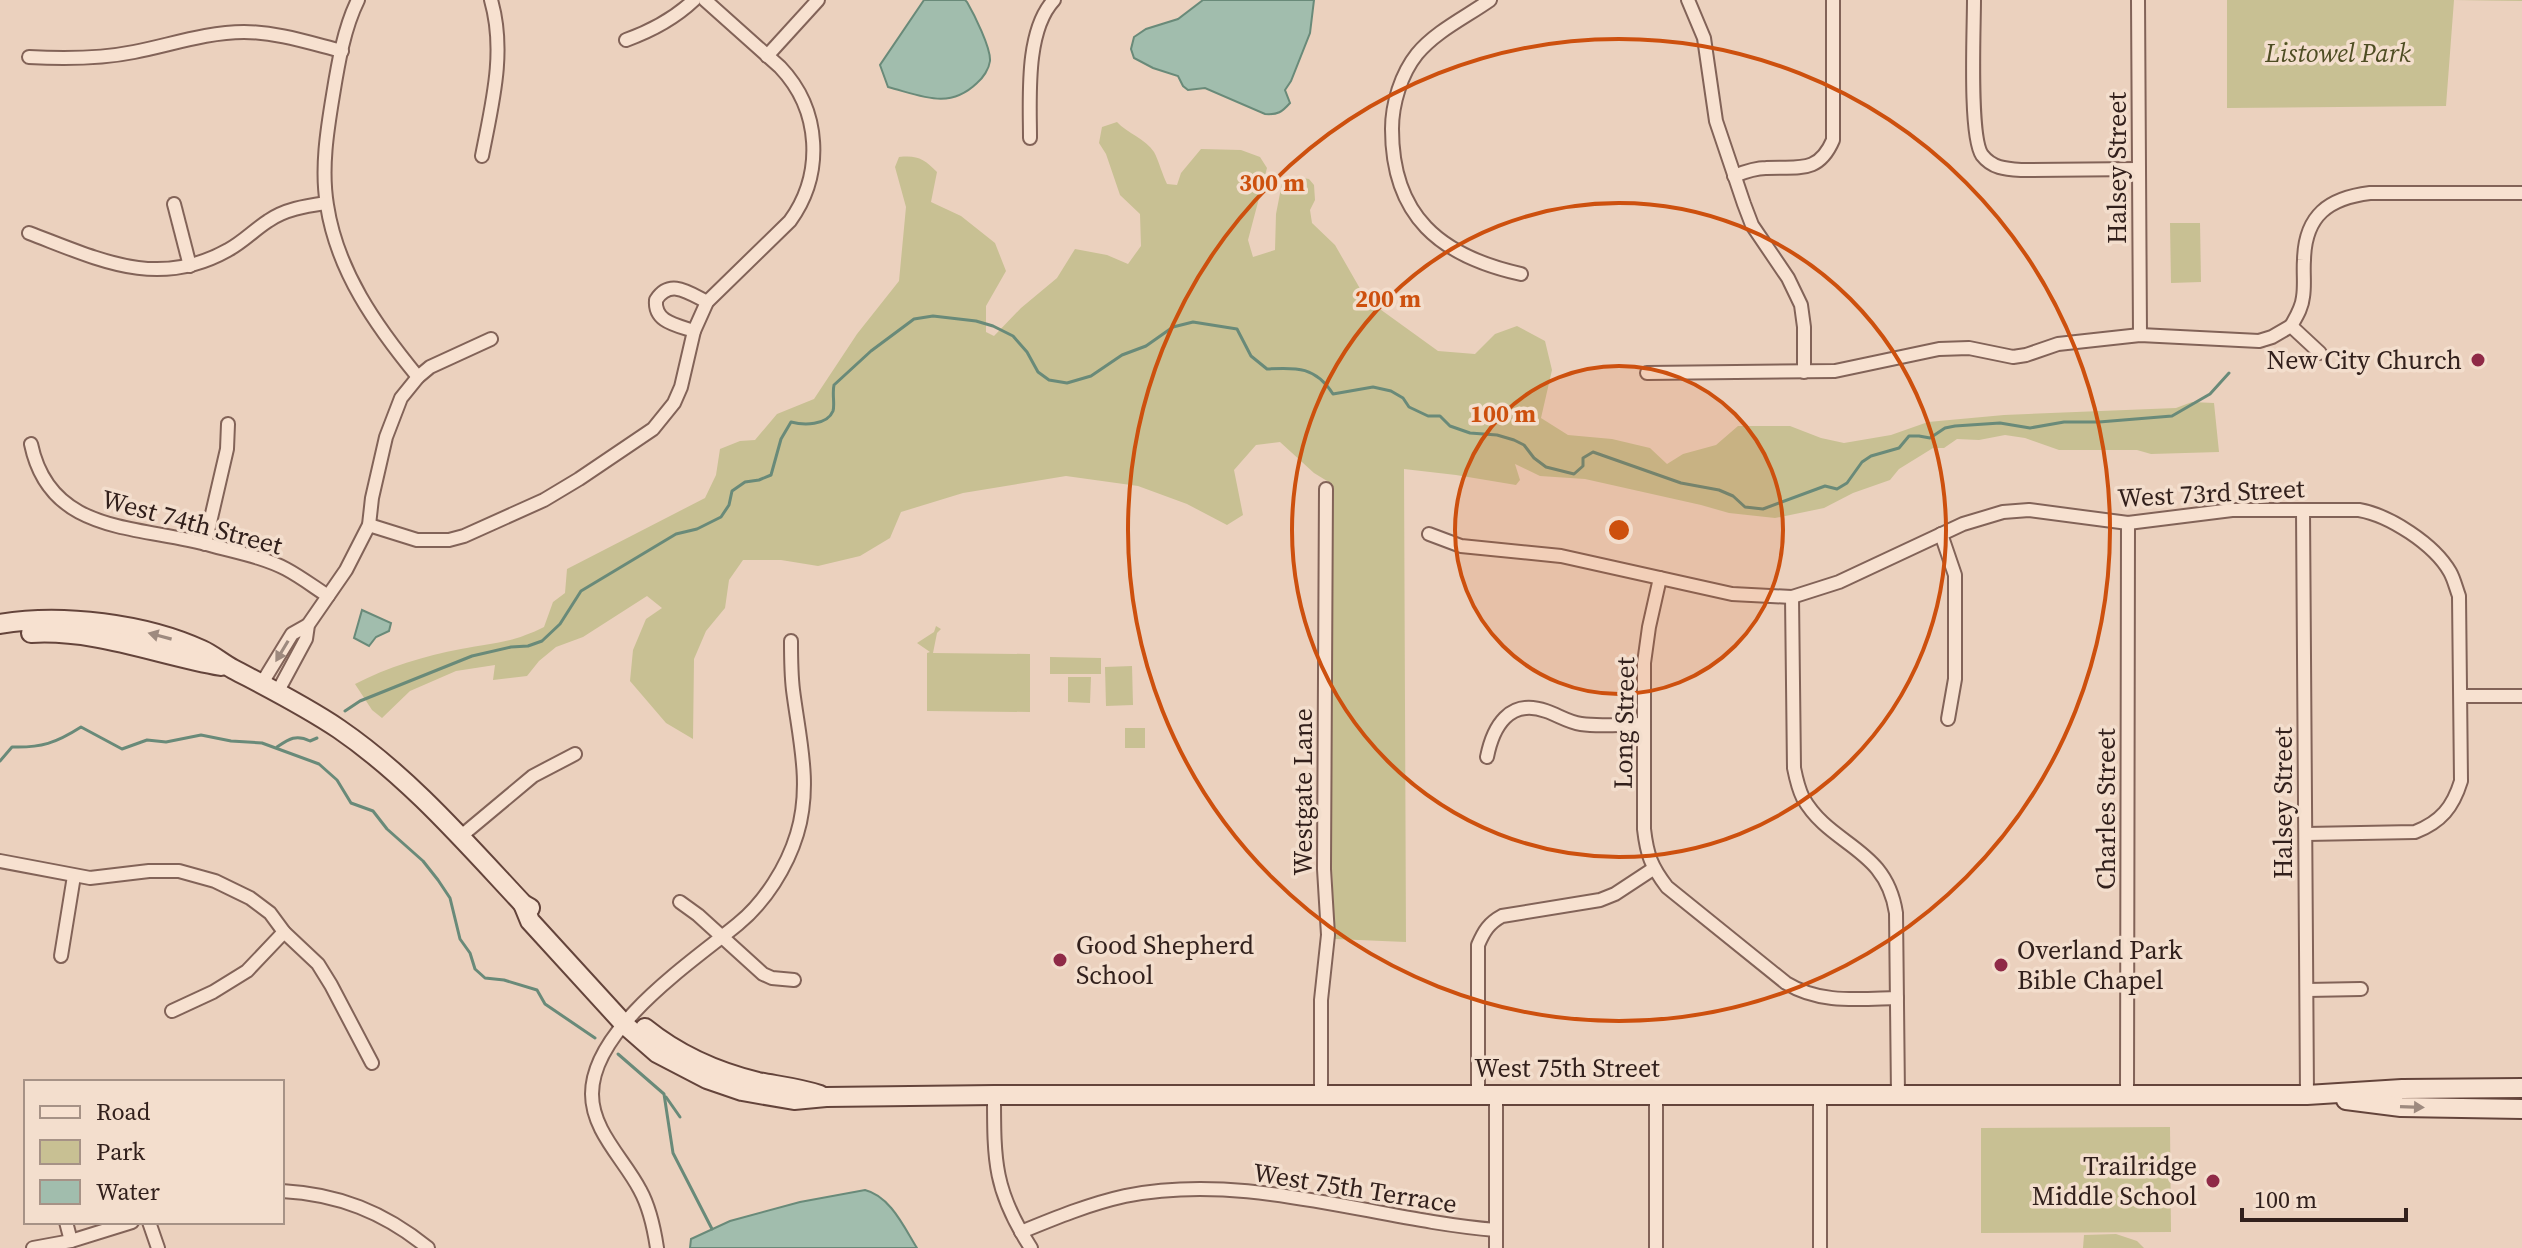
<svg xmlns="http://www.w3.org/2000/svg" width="2522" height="1248" font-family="'Source Serif 4',serif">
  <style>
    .green { fill: #c8c093 }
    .water { fill: #a1bdad; stroke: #698a79; stroke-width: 2 }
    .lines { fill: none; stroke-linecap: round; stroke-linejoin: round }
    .stream { stroke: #698a79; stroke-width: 3 }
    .minor-casing { stroke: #826358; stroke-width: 16 }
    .secondary-casing { stroke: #64443b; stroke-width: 22 }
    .minor { stroke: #f7e1d0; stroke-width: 12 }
    .secondary { stroke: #f7e1d0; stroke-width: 18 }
    .oneway { fill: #9e8a7f }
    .ring { fill: none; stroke: #cd500e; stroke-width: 4 }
    .poi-dot { fill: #8f2a47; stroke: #f3decd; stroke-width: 3 }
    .labels { text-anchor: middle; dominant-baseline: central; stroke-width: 7; stroke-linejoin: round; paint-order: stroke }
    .park-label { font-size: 26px; font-style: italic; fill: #4e4d23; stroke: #f3decd }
    .street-label { font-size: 26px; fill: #32201c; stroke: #f3decd }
    .poi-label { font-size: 26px; fill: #32201c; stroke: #f3decd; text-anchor: end }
    .centre { fill: #cd500e; stroke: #f3decd; stroke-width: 4 }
    .ring-label { font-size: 24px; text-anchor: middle; font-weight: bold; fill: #cd500e; stroke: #f3decd; stroke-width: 7; stroke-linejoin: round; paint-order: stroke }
  </style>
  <rect width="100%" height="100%" fill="#ebd1be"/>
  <!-- green -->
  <g class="green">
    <polygon points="2227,0 2522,0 2522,1 2454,0 2446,106 2227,108"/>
    <path d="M1117,122C1127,133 1146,139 1154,152C1159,161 1162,174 1167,184L1177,185L1181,173L1201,149L1241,150L1260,157L1267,168L1248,240L1253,257L1275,250L1276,214L1282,183L1292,176L1309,179L1314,185L1315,200L1310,210L1312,223L1335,245L1366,299L1438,351L1475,354L1495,334L1517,326L1545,341L1552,370L1541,418L1568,435L1612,439L1650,448L1667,464L1683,454L1716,445L1738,426H1790L1821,438L1844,443L1891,435L1928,422L2004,415L2176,408L2192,402L2214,403L2219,452L2151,454L2137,450H2059L2025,438L2005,435L1979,440L1957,439L1944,448H1933L1899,469L1890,480L1853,493L1824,508L1775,518L1729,513L1701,505L1585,479L1540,476L1515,464L1520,480L1516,485L1456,475L1404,469L1406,942L1335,939L1331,844L1332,484L1314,473L1280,442L1256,445L1234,470L1243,515L1227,525L1187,504L1138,486L1066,476L963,493L901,512L890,538L860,556L818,566L781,560H743L729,580L725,608L706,631L694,659L693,739L666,723L630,681L633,650L646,619L662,608L647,596L583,637L556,647L539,661L527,676L493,680L495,665L456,671L410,691L382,718L372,710L355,684C388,667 424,656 461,649C494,643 512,643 544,627L553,602L565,593L567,569L705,498L716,475L720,449L740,441L755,440L777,414L814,399L857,334L899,281L906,207L895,167L899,157C918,155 924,159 937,172L931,202L961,216L995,243L1006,271L986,306V332L994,336L1021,308L1057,278L1075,249L1107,255L1128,264L1141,246L1140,214L1120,195L1106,154L1099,143L1102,127Z"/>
    <polygon points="2170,223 2200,223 2201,282 2171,283"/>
    <polygon points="936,626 941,629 937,633 933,653 1030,654 1030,712 927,711 927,653 930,652 917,643 934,632"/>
    <polygon points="1050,657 1101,658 1101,674 1050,674"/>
    <polygon points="1132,666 1133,705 1106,706 1105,667"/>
    <polygon points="1068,677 1091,677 1090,703 1068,702"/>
    <rect x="1125" y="728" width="20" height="20"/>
    <polygon points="2170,1127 2171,1232 1981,1233 1981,1128"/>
    <polygon points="2116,1234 2137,1241 2144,1248 2083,1248 2084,1235"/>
  </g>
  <!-- water -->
  <g class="water">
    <path d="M924,0H965L967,2C974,14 991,48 990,61C989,69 983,78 977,83C949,110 922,96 888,87L880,65Z"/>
    <path d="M1203,0H1314L1310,33L1291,81L1285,90L1290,103C1282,112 1278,115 1265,114L1205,88L1188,90L1183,86L1178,76L1153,68L1134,58L1131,49L1134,37L1146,29L1178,19Z"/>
    <polygon points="362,610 391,623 389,631 376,637 369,646 354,638"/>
    <path d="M865,1190C890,1196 904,1227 917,1248H690L691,1239L730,1221L800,1202Z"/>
  </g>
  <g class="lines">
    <!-- stream -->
    <g class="stream">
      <path d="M345,711L360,701L472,656L511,647L528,646L542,641L560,624L581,591L676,534L697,529L721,517L729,505L732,491L745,482L759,480L771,475L781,439L791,422C803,425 827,426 833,411C835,405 832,393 834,385L871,351L914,319L933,316L976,321L993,326L1013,336L1027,352L1038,372L1049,380L1067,383L1091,376L1122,355L1146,346L1173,327L1193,322L1237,329L1251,356L1267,369C1297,367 1316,367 1333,394L1373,387L1391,391L1403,398L1409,407L1428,416H1440L1450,426L1470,433L1497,435L1514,440L1524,445L1534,458L1546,467L1574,474L1583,466V458L1593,452L1681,483L1719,490L1733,496L1745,507L1763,509L1825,486L1837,489L1847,483L1862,462L1871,456L1899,448L1909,436H1919L1930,438L1945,428L1955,426L2000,423L2030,428L2064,422H2099L2172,416L2210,394L2229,373"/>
      <path d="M277,747C289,739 296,734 310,741L317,738"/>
      <path d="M0,761L12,747C41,748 56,743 81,727L122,749L147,740L166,742L201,735L231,741L262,743L319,764L337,780L351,803L373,811L387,829L423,861L438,880L450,898L460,939L470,953L475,969L485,978L504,980L537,990L545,1004L595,1038"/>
      <polyline points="618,1054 664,1094 673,1153 712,1229"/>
      <polyline points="666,1097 680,1117"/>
    </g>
    <defs>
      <g id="minor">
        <path d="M358,0C344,28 338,64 333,95C327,131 321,169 327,205C337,271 376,326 418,377"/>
        <path d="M1490,0C1466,17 1436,31 1417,54C1401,74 1392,104 1392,129C1392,216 1440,256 1521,274"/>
        <polyline points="1688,0 1704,38 1716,121 1744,204 1752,225 1788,278 1801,305 1804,327 1804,372"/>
        <path d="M1974,0C1974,29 1969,136 1982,155C1992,168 2005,169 2021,170L2139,169"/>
        <polyline points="2138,0 2140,335"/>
        <path d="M626,40C651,31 675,18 694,0"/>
        <polyline points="767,56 818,0"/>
        <path d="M29,57C64,59 99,59 134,52C170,45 207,32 244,32C277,32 310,43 342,51"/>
        <path d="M1030,138C1030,98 1025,31 1054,0"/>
        <path d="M482,156C492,104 506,52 491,0"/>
        <path d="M1734,176C1744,172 1755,168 1766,168C1797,166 1818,175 1833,140V0"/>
        <polyline points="174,204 190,266"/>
        <path d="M29,233C98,259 157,290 228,250C243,242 254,230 268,221C285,209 306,206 326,203"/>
        <path d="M2291,326C2296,317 2302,308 2303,297C2305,285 2303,272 2304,260C2305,215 2329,198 2370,193H2522"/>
        <path d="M694,331C676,325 654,322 656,300C670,278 689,293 707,302"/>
        <polyline points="1647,373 1835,371 1939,349 1969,348 2013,357 2026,355 2058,344 2140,335 2259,341 2272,337 2291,326 2320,353"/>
        <path d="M31,444C50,535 137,525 210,545C235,552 263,557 286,569C301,577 314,587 328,596"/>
        <polyline points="2303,510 2307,1095"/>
        <path d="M369,525L417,540H449L464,536L544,500L579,479L653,429L674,403L681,387L694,331L707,302L790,221C824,174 821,110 780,67L705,0"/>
        <path d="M1429,534L1461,546L1561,556L1732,594L1792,597L1839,582L1963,524L2003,512L2029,510L2128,523L2232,510H2359C2389,515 2434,544 2450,572C2454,579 2456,588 2459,596L2461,781C2453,807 2441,822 2415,832L2306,834"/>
        <polyline points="1941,534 1955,575 1955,679 1948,719"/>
        <polyline points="205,544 227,449 228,424"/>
        <path d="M1660,578L1649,627L1644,663V829C1647,855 1651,866 1667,887L1786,983C1820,1004 1858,999 1897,998"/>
        <path d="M1792,597L1794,768C1796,778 1798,788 1803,798C1831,847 1886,847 1896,913L1898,1095"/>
        <polyline points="262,683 292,634 308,625"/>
        <polyline points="278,691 306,639 308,625 346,570 369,525 372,498 386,437 401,398 418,377 430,367 491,339"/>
        <polyline points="2462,696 2522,696"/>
        <path d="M1487,757C1493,727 1509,698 1546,711C1558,715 1568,722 1581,724C1601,727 1624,724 1644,724"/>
        <polyline points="460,837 533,776 575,754"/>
        <polyline points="0,861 90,878 149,871 179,871 215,881 250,898 270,913 284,932 318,964 331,985 372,1063"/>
        <polyline points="680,902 698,915 763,974 772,978 794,980"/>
        <polyline points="61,956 74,876"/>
        <polyline points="2307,990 2361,989"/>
        <polyline points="172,1011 213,992 247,971 284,932"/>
        <path d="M1478,1094V945C1484,931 1489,923 1502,916L1600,900L1615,894L1653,869"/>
        <polyline points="1496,1094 1496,1248"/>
        <polyline points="1820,1094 1820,1248"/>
        <path d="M994,1095C994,1162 994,1191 1031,1248"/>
        <polyline points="1321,1095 1321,1000 1328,935 1324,869 1326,489"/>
        <polyline points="2127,1095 2128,523"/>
        <path d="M282,1191C338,1194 384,1212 428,1248"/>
        <polyline points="66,1222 71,1241"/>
        <polyline points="149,1222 158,1248"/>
        <path d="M1021,1232C1055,1218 1089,1204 1125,1196C1250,1171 1373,1220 1496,1230"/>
        <polyline points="33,1248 71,1241 132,1222"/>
        <path d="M657,1248C654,1228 650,1208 640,1190C624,1159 592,1131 592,1094C592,1028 692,962 738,924C765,902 787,867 797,834C812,785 799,738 793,690C791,673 791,657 791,641"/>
        <polyline points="1656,1248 1656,1094"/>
      </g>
      <g id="secondary">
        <path d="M0,624C61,613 146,624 202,650C213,655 222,663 233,669C269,688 305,706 339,729C409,777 465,842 523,904L530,908"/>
        <path d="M31,633C96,629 158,655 221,666"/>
        <polyline points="523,904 530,921 625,1025 657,1053 707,1079 742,1091 794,1100 826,1097 994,1095 2307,1095 2402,1089 2522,1088"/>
        <path d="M645,1028C677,1054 717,1072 758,1082C779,1086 799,1088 820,1095"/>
        <polyline points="2346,1100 2401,1107 2522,1109"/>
      </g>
    </defs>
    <!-- minor casing -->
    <use href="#minor" class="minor-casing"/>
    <!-- secondary casing -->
    <use href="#secondary" class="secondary-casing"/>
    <!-- minor -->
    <use href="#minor" class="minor"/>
    <!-- secondary -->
    <use href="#secondary" class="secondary"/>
  </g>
  <!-- one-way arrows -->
  <defs><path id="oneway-solid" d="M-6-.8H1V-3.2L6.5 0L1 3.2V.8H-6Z" transform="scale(2)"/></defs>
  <g class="oneway">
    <use href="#oneway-solid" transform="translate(160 636) rotate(-165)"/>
    <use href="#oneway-solid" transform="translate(282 651) rotate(121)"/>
    <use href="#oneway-solid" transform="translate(2412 1107) rotate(2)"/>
  </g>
  <!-- distance rings -->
  <circle cx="1619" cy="530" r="164" fill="#cd500e" fill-opacity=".12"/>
  <g class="ring">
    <circle cx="1619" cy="530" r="164"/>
    <circle cx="1619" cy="530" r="327"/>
    <circle cx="1619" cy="530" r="491"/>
  </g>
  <!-- markers -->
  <g class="poi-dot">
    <circle cx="2478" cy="360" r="8"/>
    <circle cx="1060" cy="960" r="8"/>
    <circle cx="2001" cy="965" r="8"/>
    <circle cx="2213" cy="1181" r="8"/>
  </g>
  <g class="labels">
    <!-- park labels -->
    <g class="park-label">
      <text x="2338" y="53">Listowel Park</text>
    </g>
    <!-- street labels -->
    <g class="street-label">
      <text transform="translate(2117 168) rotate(-90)">Halsey Street</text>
      <text transform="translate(2211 493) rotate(-3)">West 73rd Street</text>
      <text transform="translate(192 522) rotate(15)">West 74th Street</text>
      <text transform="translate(1624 723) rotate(-89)">Long Street</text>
      <text transform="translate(1303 792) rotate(-90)">Westgate Lane</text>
      <text transform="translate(2283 803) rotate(-90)">Halsey Street</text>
      <text transform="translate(2106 809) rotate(-90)">Charles Street</text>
      <text x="1567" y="1068">West 75th Street</text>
      <text transform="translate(1355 1188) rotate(9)">West 75th Terrace</text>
    </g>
    <!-- poi labels -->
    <g class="poi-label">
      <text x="2462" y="360">New City Church</text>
      <text x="1076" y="945" text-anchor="start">Good Shepherd<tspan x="1076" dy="30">School</tspan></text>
      <text x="2017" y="950" text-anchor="start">Overland Park<tspan x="2017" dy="30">Bible Chapel</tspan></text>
      <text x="2197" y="1166">Trailridge<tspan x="2197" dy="30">Middle School</tspan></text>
    </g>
  </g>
  <circle cx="1619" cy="530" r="12" class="centre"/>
  <g class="ring-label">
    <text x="1272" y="191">300 m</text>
    <text x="1388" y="307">200 m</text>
    <text x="1503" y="422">100 m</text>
  </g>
  <!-- legend -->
  <rect x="24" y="1080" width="260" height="144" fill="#f3decd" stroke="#a69286" stroke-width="2"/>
  <rect x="40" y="1106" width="40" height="12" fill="#f7e1d0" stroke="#a69286" stroke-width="2"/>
  <text x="96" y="1120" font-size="24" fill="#32201c">Road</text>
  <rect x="40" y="1140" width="40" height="24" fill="#c8c093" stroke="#a69286" stroke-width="2"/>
  <text x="96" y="1160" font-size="24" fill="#32201c">Park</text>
  <rect x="40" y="1180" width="40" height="24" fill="#a1bdad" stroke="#a69286" stroke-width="2"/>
  <text x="96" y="1200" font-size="24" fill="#32201c">Water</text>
  <!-- scale -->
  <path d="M2242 1208v12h164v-12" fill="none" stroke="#32201c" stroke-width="4"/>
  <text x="2254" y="1208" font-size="24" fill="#32201c" stroke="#f3decd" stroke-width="6" paint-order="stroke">100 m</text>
</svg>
